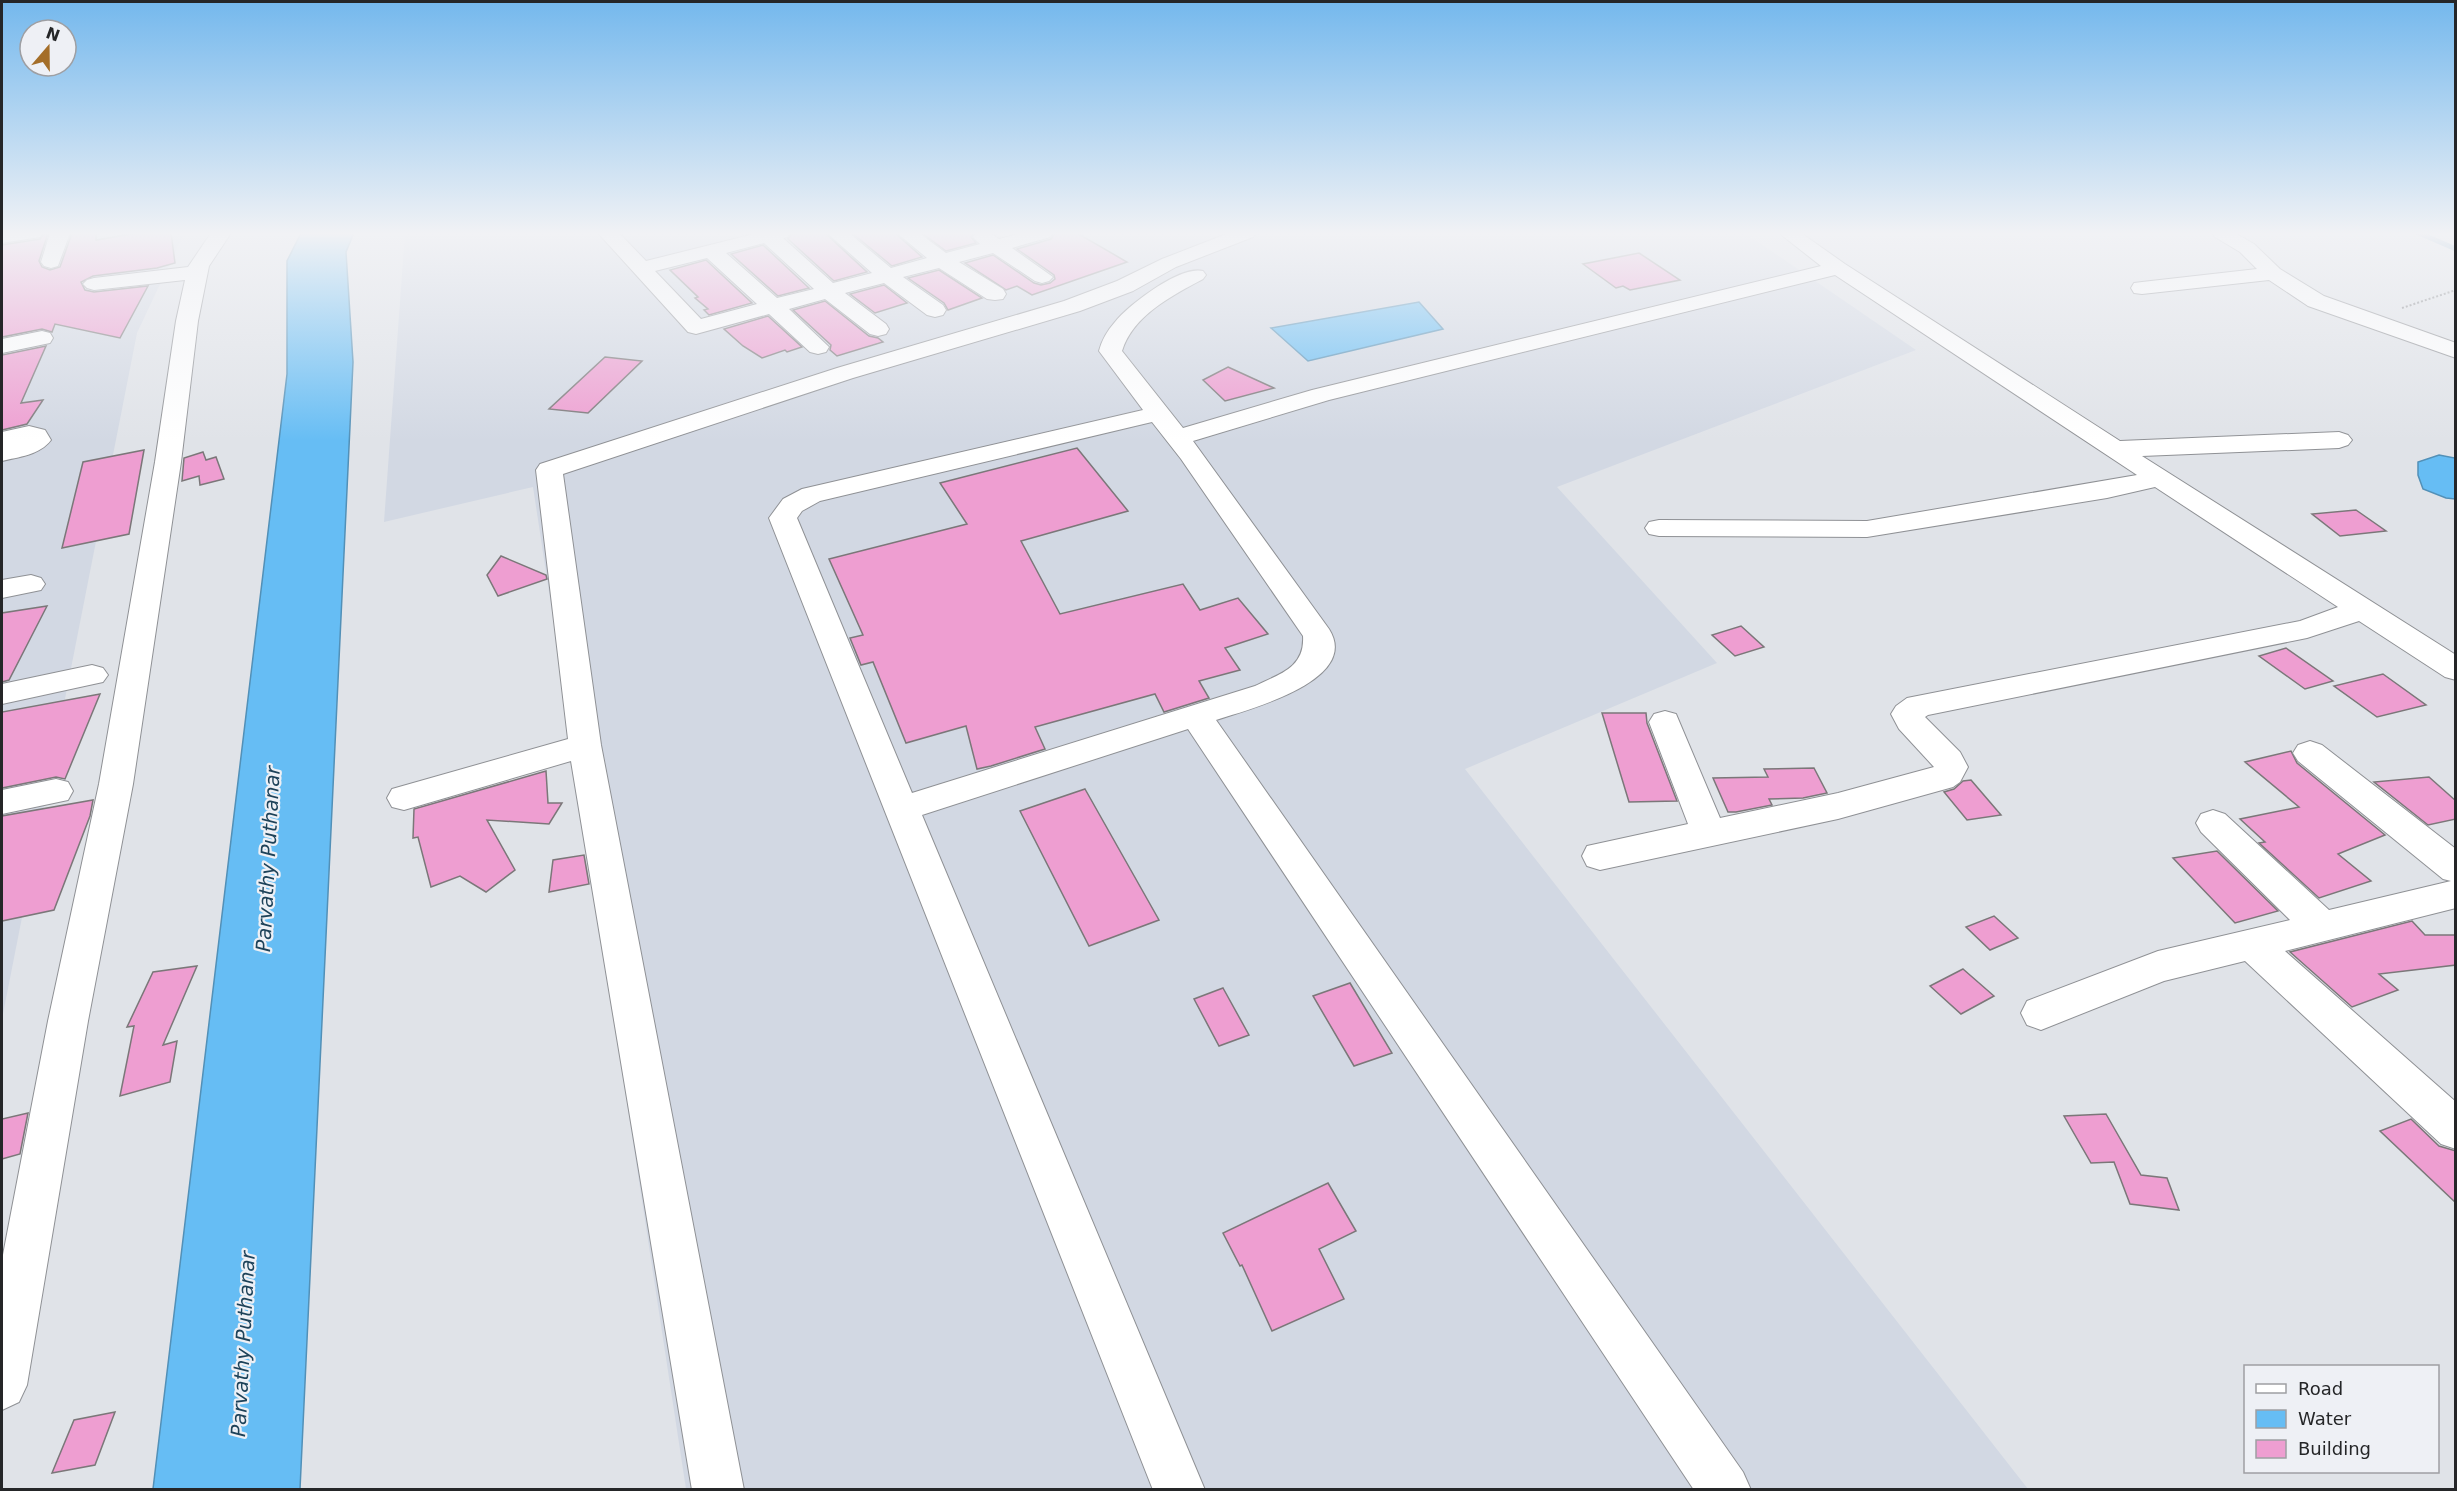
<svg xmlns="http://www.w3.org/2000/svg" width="2457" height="1491" font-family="'DejaVu Sans',sans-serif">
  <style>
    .built { fill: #d2d8e3 }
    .water { fill: #66bdf4; stroke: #5290b7; stroke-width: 1.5 }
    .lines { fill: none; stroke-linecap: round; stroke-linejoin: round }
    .stream { stroke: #5290b7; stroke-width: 5 }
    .building { fill: #ee9ed1; stroke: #7b7779; stroke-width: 1.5 }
    .minor-casing { stroke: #8f9195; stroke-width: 2 }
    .path { stroke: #808285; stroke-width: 2; stroke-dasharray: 2 2; stroke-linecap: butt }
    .minor { fill: #fff; fill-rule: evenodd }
    .labels { text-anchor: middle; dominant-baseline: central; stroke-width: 4.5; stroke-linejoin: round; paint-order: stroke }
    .water-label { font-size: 20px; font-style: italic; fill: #1d4259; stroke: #eef0f5 }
  </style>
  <rect width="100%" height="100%" fill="#e0e3e8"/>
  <!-- built -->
  <g class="built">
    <polygon points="2,233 184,233 137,333 2,1019"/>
    <polygon points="405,233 1745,233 1916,350 1557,487 1717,663 1465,769 2028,1489 686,1489 533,487 384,522"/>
  </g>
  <!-- water -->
  <g class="water">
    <polygon points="301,233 354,233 346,252 353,362 300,1489 153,1489 287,374 287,261"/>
    <polygon points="1419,302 1443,329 1308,361 1271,328"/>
    <polygon points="2439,455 2455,458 2455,499 2446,498 2423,489 2418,475 2418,462"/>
  </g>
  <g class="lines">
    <!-- stream -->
    <polyline class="stream" points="2419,233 2456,249"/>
  </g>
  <!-- building -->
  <g class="building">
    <polygon points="45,233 48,233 39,261 42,267 50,270 60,267 72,233 96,233 96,240 137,233 171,233 175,263 157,268 93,276 81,282 85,290 94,292 148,286 120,338 55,324 52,332 42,329 2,337 2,245 40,239"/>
    <polygon points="792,233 825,233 867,272 834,281 788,239"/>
    <polygon points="852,233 895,233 922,257 892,266"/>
    <polygon points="922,233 974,233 971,237 976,243 946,251"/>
    <polygon points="1055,233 1077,233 1127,262 1032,295 1017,286 1006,290 965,263 993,255 1034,283 1041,285 1050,283 1055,279 1054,275 1017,249 1051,239"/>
    <polygon points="763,245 809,288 778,296 731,254"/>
    <polygon points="1639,253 1680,280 1630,290 1623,286 1616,288 1583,264"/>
    <polygon points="706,260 752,303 709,315 704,310 708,309 695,298 698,297 670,270"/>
    <polygon points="939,270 982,298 948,310 944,303 908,278"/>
    <polygon points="884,285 907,303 875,313 850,294"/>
    <polygon points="825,301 869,336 878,338 883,342 837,356 830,350 831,345 793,310"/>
    <polygon points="768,316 802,347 787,352 785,350 762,358 743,346 724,329"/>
    <polygon points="46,346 21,403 43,400 27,424 2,430 2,355"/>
    <polygon points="605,357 642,361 588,413 549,409"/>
    <polygon points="1228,367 1274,388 1225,401 1203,380"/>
    <polygon points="1077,448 1128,511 1021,541 1060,614 1183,584 1200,610 1238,598 1268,634 1225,648 1240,670 1199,681 1209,698 1164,712 1155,694 1035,727 1045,749 991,766 977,769 966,726 906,743 873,662 861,665 850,638 863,635 829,559 967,524 940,483"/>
    <polygon points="144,450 129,534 62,548 83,462"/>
    <polygon points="203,452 206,460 216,457 224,479 200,485 199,476 182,481 184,458"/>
    <polygon points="2356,510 2386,531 2340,536 2312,514"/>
    <polygon points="501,556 546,575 547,579 498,596 487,575"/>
    <polygon points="47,606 9,680 2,682 2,613"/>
    <polygon points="1741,626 1764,647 1735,656 1712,635"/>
    <polygon points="2286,648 2333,681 2305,689 2259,656"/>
    <polygon points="2383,674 2426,705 2377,717 2334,686"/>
    <polygon points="100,694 65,779 56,777 2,788 2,712"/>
    <polygon points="1602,713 1646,713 1647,723 1677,801 1629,802"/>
    <polygon points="2291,751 2297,763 2385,835 2338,854 2371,881 2319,898 2259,843 2265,842 2240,819 2299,807 2245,762"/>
    <polygon points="1814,768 1827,793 1803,798 1769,799 1772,805 1736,812 1728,812 1713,778 1768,777 1764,769"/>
    <polygon points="546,771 548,803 562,803 549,824 487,820 515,870 486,892 460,876 431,887 418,837 413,838 414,809"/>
    <polygon points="2429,777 2456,801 2456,819 2428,825 2374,782"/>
    <polygon points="1971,780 2001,815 1967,820 1944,792 1954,789 1963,781"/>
    <polygon points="1085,789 1159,920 1089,946 1020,811"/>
    <polygon points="93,800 90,816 54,910 2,921 2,816"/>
    <polygon points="2217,851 2278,911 2235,923 2173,858"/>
    <polygon points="584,855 589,884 549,892 553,860"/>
    <polygon points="1994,916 2018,938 1990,950 1966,927"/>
    <polygon points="2412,921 2425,935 2456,935 2456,965 2379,974 2398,990 2352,1007 2290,952"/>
    <polygon points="197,966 163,1045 177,1041 170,1082 120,1096 134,1026 127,1027 153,972"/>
    <polygon points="1963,969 1994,996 1961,1014 1930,986"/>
    <polygon points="1350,983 1392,1053 1354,1066 1313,996"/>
    <polygon points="1223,988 1249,1035 1219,1046 1194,999"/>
    <polygon points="28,1113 20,1154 2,1159 2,1119"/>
    <polygon points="2106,1114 2141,1175 2167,1178 2179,1210 2130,1204 2114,1162 2091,1163 2064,1116"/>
    <polygon points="2411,1119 2439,1146 2456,1151 2456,1203 2380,1131"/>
    <polygon points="1328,1183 1356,1231 1319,1249 1344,1299 1272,1331 1242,1265 1240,1266 1223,1233"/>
    <polygon points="115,1412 95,1465 52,1473 74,1420"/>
  </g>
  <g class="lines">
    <defs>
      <g id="minor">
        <polygon points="2,233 43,233 40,237 2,243"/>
        <polygon points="50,233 70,233 58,266 51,268 44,266 41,262"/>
        <polygon points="211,233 231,233 209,266 198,321 181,462 133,784 88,1021 27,1385 19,1402 2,1410 2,1260 48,1021 99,784 155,462 176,321 185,280 94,290 87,288 83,284 87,280 94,278 188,267"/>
        <path d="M598,233H619L646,261L758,233H790L787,237L783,238L833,283L872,273L827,233H849L891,268L927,258L897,233H919L946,253L980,244L973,237L977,233H990L999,239L1022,233H1053L1050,237L1012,248L1053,277L1049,281L1042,283L1035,281L993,253L959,262L1003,289L1006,294L1003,299L995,300L987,299L939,268L903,277L943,305L946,310L943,315L935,317L927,315L884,283L845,293L886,324L889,329L886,334L878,336L870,334L825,299L789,309L829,347L826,352L818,354L810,352L769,314L696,334L688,332ZM764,243L814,289L777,298L726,253ZM707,258L757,304L701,319L655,271Z"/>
        <polygon points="1229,233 1256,233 1253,237 1176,267 1133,291 1080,311 853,378 563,474 601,745 744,1490 692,1490 571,761 404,810 392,807 387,798 392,789 568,739 536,470 540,464 837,368 1064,301 1117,281 1162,259"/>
        <path d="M1779,233H1801L1845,264L2120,441L2339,432L2348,435L2352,440L2348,445L2339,448L2142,456L2456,655V680L2445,677L2359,621L2307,638L1928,715L1925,717L1960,752L1968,767L1960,782L1953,787L1838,819L1600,870L1587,866L1582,856L1587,846L1688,824L1649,722L1654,714L1665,711L1676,714L1720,818L1838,793L1934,767L1899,729L1891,714L1896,706L1907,698L2300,621L2338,607L2155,487L2107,498L1867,537L1659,536L1649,534L1645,528L1649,522L1659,520L1867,521L2137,475L1835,275L1329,400L1193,441L1329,629C1362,681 1246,710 1216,720L1743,1472L1751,1490H1694L1188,729L922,815L1205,1490H1153L769,518L783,499L802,489L1143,410L1099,351C1102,340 1107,331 1115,322C1129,304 1181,265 1203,271L1206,275L1203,279C1172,296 1133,315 1122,351L1183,428L1312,390L1821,266ZM1152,422L1181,459L1303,636C1305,668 1279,674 1255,686L912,793L797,518L802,511L820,501Z"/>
        <polygon points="2212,233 2235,233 2254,244 2280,269 2324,296 2456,343 2456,358 2308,306 2269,280 2142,294 2134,293 2131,288 2134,283 2142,282 2257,269 2240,252 2215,237"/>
        <polygon points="42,331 50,333 53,338 50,343 2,353 2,339"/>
        <path d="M29,426L45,430L51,440C40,455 18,457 2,461V432Z"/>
        <polygon points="31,575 41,578 45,584 41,590 2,598 2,580"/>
        <polygon points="92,665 103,668 108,675 103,682 2,704 2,684"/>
        <polygon points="2310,741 2322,745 2456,849 2456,908 2285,951 2456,1102 2456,1149 2441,1144 2245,961 2164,981 2041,1030 2027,1025 2021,1013 2027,1001 2158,951 2290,920 2201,832 2196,823 2201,814 2213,810 2225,814 2329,910 2451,881 2443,879 2298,761 2293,753 2298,745"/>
        <polygon points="56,779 68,782 73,791 68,800 2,814 2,790"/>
      </g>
    </defs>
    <!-- minor casing -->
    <use href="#minor" class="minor-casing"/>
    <!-- path -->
    <g class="path">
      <polyline points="2453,233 2456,233"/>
      <polyline points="2402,308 2456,290"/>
    </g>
    <!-- minor -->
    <use href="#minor" class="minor"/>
  </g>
  <!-- sky -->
  <linearGradient id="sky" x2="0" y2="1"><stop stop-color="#74b8ed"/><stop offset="0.53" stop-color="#f1f2f5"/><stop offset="1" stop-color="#f1f2f5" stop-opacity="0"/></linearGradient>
  <rect width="2457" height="441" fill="url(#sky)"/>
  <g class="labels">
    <!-- water labels -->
    <g class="water-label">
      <text transform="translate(268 859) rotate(-87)">Parvathy Puthanar</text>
      <text transform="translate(243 1344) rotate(-87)">Parvathy Puthanar</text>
    </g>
  </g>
  <!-- border -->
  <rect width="2457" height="1491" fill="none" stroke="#252628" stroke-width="6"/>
  <!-- legend -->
  <rect x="2244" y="1365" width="195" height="108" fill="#eef0f5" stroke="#9e9fa3" stroke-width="1.5"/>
  <rect x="2256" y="1384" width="30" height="9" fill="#ffffff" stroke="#9e9fa3" stroke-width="1.5"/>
  <text x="2298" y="1395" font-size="18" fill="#252628">Road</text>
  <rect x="2256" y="1410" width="30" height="18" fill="#66bdf4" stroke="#9e9fa3" stroke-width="1.5"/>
  <text x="2298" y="1425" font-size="18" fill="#252628">Water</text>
  <rect x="2256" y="1440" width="30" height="18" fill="#ee9ed1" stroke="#9e9fa3" stroke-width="1.5"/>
  <text x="2298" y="1455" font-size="18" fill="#252628">Building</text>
  <!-- north arrow -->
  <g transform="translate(48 48) rotate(20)"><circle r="28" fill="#eef0f5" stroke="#9e9fa3" stroke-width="1.5"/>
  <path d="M0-4.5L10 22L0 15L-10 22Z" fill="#a46e29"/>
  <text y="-9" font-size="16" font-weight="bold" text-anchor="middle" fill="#252628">N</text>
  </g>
</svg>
